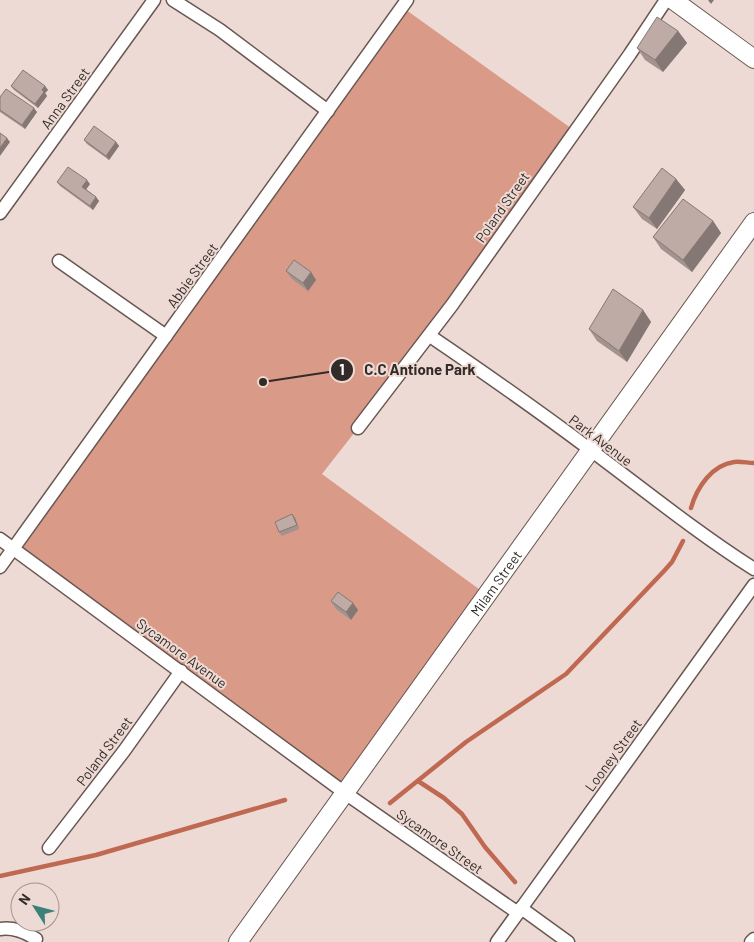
<svg xmlns="http://www.w3.org/2000/svg" width="754" height="942" font-family="Barlow,sans-serif">
  <style>
    .green { fill: #d99a88 }
    .lines { fill: none; stroke-linecap: round; stroke-linejoin: round }
    .stream { stroke: #c06952; stroke-width: 4.5 }
    .street-casing { stroke: #685752; stroke-width: 15 }
    .secondary-casing { stroke: #685752; stroke-width: 20 }
    .street { stroke: #fff; stroke-width: 12 }
    .secondary { stroke: #fff; stroke-width: 18 }
    .wall { fill: #a3938f }
    .shaded-wall { fill: #857874 }
    .building { fill: #beaba6; stroke: #857874 }
    .labels { text-anchor: middle; dominant-baseline: central; stroke-width: 4; stroke-linejoin: round; paint-order: stroke }
    .street-label { font-size: 14px; fill: #322b28; stroke: #eedad4 }
    .leader { fill: none; stroke: #322b28; stroke-width: 2 }
    .callout-dot { fill: #322b28; stroke: #eedad4; stroke-width: 2 }
    .mark-label { font-size: 15px; text-anchor: middle; font-weight: bold; fill: #fff }
    .callout-label { font-size: 15px; text-anchor: middle; font-weight: bold; fill: #322b28; stroke: #eedad4; stroke-width: 4; stroke-linejoin: round; paint-order: stroke }
  </style>
  <rect width="100%" height="100%" fill="#eedad4"/>
  <!-- green -->
  <polygon class="green" points="402,7 575,131 430,336 322,474 487,595 345,793 13,548"/>
  <g class="lines">
    <!-- stream -->
    <g class="stream">
      <path d="M691,508C697,487 712,465 734,462C740,461 748,463 754,463"/>
      <polyline points="418,781 444,798 462,814 485,847 515,882"/>
      <polyline points="390,803 466,742 566,674 664,571 672,562 683,541"/>
      <polyline points="0,876 96,855 285,800"/>
    </g>
    <defs>
      <g id="street">
        <polyline points="173,0 220,30 328,111"/>
        <polyline points="0,213 154,0"/>
        <polyline points="59,261 166,336"/>
        <path d="M430,336C483,372 536,409 588,448C643,489 696,532 754,569"/>
        <polyline points="358,428 452,305 630,54 666,0"/>
        <polyline points="0,539 345,793 518,913"/>
        <polyline points="0,567 407,0"/>
        <polyline points="49,848 124,751 181,671"/>
        <polyline points="521,908 568,942"/>
        <path d="M0,929C14,927 25,932 36,939"/>
        <polyline points="497,942 754,585"/>
        <polyline points="751,942 754,939"/>
      </g>
      <g id="secondary">
        <polyline points="673,0 754,59"/>
        <path id="s1" d="M238,942L754,222"/>
      </g>
    </defs>
    <!-- street casing -->
    <use href="#street" class="street-casing"/>
    <!-- secondary casing -->
    <use href="#secondary" class="secondary-casing"/>
    <!-- street -->
    <use href="#street" class="street"/>
    <!-- secondary -->
    <use href="#secondary" class="secondary"/>
  </g>
  <!-- wall -->
  <g class="wall">
    <polygon points="678,31 687,43 663,72 645,60 637,48"/>
    <polygon points="11,86 45,86 48,90 45,93 47,96 38,108 14,90"/>
    <polygon points="0,97 37,112 25,129 0,112"/>
    <polygon points="84,140 116,142 119,146 109,160 87,144"/>
    <polygon points="676,179 685,190 657,229 642,219 633,207"/>
    <polygon points="57,182 90,184 86,189 96,197 99,201 93,210 60,186"/>
    <polygon points="713,221 721,233 692,272 661,249 653,237"/>
    <polygon points="286,271 311,272 316,280 308,291 292,279"/>
    <polygon points="643,310 651,322 627,362 597,341 589,329"/>
    <polygon points="292,514 295,518 299,529 282,536 279,532"/>
    <polygon points="331,601 353,603 358,610 351,620 336,609"/>
  </g>
  <!-- shaded-wall -->
  <g class="shaded-wall">
    <polygon points="708,0 714,0 711,4"/>
    <polygon points="678,31 687,43 663,72 655,60"/>
    <polygon points="45,86 48,90 45,93 47,96 38,108 35,104 42,90"/>
    <polygon points="34,108 37,112 25,129 22,125"/>
    <polygon points="7,138 10,142 0,156 0,148"/>
    <polygon points="116,142 119,146 109,160 106,156"/>
    <polygon points="676,179 685,190 657,229 649,218"/>
    <polygon points="87,180 90,184 85,191 82,187"/>
    <polygon points="96,197 99,201 93,210 90,206"/>
    <polygon points="713,221 721,233 692,272 683,260"/>
    <polygon points="311,272 316,280 308,291 303,283"/>
    <polygon points="643,310 651,322 627,362 619,351"/>
    <polygon points="292,514 295,518 299,529 297,525"/>
    <polygon points="353,603 358,610 351,620 346,612"/>
  </g>
  <!-- building -->
  <g class="building">
    <polygon points="657,17 678,31 655,60 637,48"/>
    <polygon points="23,70 45,86 42,90 44,92 35,104 11,86"/>
    <polygon points="6,89 34,108 22,125 0,110 0,97"/>
    <polygon points="94,126 116,142 106,156 84,140"/>
    <polygon points="0,133 7,138 0,148"/>
    <polygon points="68,167 87,180 82,187 96,197 90,206 57,182"/>
    <polygon points="662,168 676,179 649,218 633,207"/>
    <polygon points="683,199 713,221 683,260 653,237"/>
    <polygon points="294,260 311,272 303,283 286,271"/>
    <polygon points="613,289 643,310 619,351 589,329"/>
    <polygon points="292,514 297,525 279,532 275,522"/>
    <polygon points="338,592 353,603 346,612 331,601"/>
  </g>
  <g class="labels">
    <!-- street labels -->
    <g class="street-label">
      <text transform="translate(65 98) rotate(-54)">Anna Street</text>
      <text transform="translate(502 207) rotate(-55)">Poland Street</text>
      <text transform="translate(192 275) rotate(-54)">Abbie Street</text>
      <text transform="translate(601 440) rotate(37)">Park Avenue</text>
      <text stroke="none"><textPath href="#s1" startOffset="442">Milam Street</textPath></text>
      <text transform="translate(182 653) rotate(36)">Sycamore Avenue</text>
      <text transform="translate(104 751) rotate(-53)">Poland Street</text>
      <text transform="translate(613 755) rotate(-54)">Looney Street</text>
      <text transform="translate(440 841) rotate(35)">Sycamore Street</text>
    </g>
  </g>
  <!-- callouts -->
  <path class="leader" d="M263 382L342 370"/>
  <g class="callout-dot">
    <circle cx="263" cy="382" r="5"/>
    <circle cx="342" cy="370" r="12"/>
  </g>
  <g class="mark-label">
    <text x="342" y="375">1</text>
  </g>
  <g class="callout-label">
    <text x="420" y="375">C.C Antione Park</text>
  </g>
  <!-- north arrow -->
  <g transform="translate(35 907) rotate(306)"><circle r="24" fill="#eedad4" stroke="#a3948f"/>
  <path d="M0-4L9 19L0 12L-9 19Z" fill="#3b817a"/>
  <text y="-8" font-size="14" font-weight="bold" text-anchor="middle" fill="#322b28">N</text>
  </g>
</svg>
